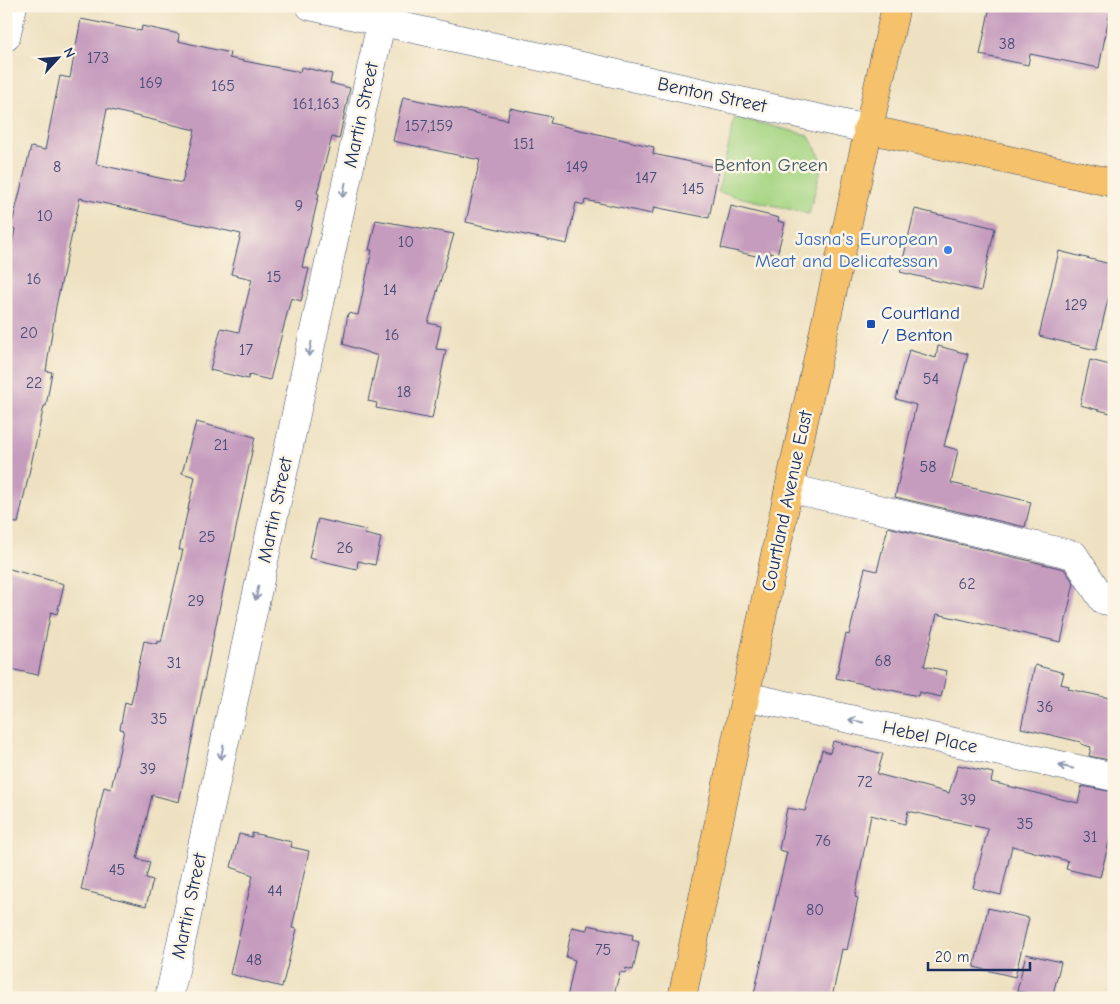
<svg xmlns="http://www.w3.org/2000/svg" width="1120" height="1004" font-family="'Comic Neue',sans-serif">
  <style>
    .green { fill: #a5d583; stroke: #608270 }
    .building { fill: #c59bbe; fill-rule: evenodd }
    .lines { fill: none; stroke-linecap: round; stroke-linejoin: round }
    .minor-casing { stroke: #3b4a6d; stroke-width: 29 }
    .major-casing { stroke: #3b4a6d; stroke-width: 29 }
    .minor { stroke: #fff; stroke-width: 28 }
    .major { stroke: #f5c16b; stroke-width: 28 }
    .oneway { stroke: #8d97ae }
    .shop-dot { fill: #3f7fe0; stroke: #fcf5e5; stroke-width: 2 }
    .transit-dot { fill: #1a4fb4; stroke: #fcf5e5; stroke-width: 2 }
    .labels { text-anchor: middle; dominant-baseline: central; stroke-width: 5; stroke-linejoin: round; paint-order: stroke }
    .number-label { font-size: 16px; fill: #464a76 }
    .street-label { font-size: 19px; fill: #1b2f5e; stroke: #fcf5e5 }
    .park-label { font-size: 19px; fill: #3e5867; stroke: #fcf5e5 }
    .shop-label { font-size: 19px; fill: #366cbe; stroke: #fcf5e5; text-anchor: end }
    .transit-label { font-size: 19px; fill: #164399; stroke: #fcf5e5; text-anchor: start }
  </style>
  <rect width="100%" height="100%" fill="#fcf5e5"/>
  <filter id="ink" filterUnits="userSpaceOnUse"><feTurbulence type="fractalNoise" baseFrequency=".02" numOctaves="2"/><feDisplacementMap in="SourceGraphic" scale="10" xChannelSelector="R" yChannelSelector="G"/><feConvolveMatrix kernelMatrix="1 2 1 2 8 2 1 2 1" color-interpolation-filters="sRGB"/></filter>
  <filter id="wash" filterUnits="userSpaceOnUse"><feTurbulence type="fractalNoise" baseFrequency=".0096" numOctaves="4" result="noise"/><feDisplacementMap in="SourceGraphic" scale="20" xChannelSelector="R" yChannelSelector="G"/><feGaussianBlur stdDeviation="1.12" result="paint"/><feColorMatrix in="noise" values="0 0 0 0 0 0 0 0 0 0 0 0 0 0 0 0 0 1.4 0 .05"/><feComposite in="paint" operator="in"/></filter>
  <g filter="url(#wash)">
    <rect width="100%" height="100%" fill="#eee1c1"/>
    <!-- green -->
    <polygon class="green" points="735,117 808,135 823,161 809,214 718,192"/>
    <g id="blocks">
      <!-- building -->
      <g class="building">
        <polygon points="990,6 1111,6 1099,68 1030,54 1028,65 980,55"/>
        <path d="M81,19L141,31L142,26L179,34L178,41L230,53L229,58L300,72L301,67L332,74L330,83L350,88L339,139L332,137L317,193L319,194L302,267L309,269L301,301L291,298L290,302L270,380L249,375L248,379L210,370L221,328L239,332L252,279L231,274L241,234L80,198L56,306L46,371L52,372L46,406H44L18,523L6,522V274L15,229L11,228L31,147L45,150L60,76L70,78ZM107,109L195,130L182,183L96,164Z"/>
        <polygon points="403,97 507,120 510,108 552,117 550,123 654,147 653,154 719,168 709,218 654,207 652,214 585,200 584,205 576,203 567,244 466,222 480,160 393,141"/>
        <polygon points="731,206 779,218 778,221 785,223 777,255 770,253 769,259 721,248"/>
        <polygon points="915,209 995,228 981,291 900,272"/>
        <polygon points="376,220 454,234 428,323 441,326 436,349 446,350 432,419 376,408 377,403 368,401 378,356 343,344 348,313 358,315 372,250 369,250"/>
        <polygon points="1059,251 1114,265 1114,274 1096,350 1039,336"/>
        <polygon points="938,346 968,354 944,446 958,450 951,483 1031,502 1025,527 895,497 916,405 896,399 909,350 936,358"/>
        <polygon points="1090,360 1114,366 1114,414 1080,405"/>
        <polygon points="196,422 255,437 179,802 152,795 137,859 150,862 146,878 153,880 146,906 81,890 104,787 111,789 124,730 120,729 125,702 131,704 144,641 158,644 158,641 161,642 183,550 179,550 195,477 182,473"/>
        <polygon points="318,519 366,530 364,534 381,538 375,565 358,561 357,569 309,558"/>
        <polygon points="888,527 1064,569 1074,583 1061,642 937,614 924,666 947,671 941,697 919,692 918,696 836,678 846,634 849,635 865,568 877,571"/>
        <polygon points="6,568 64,584 57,614 51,612 38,675 6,668"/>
        <polygon points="1035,665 1064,673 1061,684 1069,686 1068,689 1114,699 1114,761 1089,756 1091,747 1081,744 1081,742 1021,728"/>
        <polygon points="833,741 883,754 877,774 949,793 958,765 993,773 991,782 1078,803 1082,786 1114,792 1114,823 1100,877 1066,869 1068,861 1012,846 1001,895 973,888 988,829 908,811 905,824 871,815 855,897 858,898 847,950 842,949 832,998 753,998 787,852 779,850 787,808 805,811 822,750 830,753"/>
        <polygon points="252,833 292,842 291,847 309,851 292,928 297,929 282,987 230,974 253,875 231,867 239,834 252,837"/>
        <polygon points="988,908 1029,918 1015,977 974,967"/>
        <polygon points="588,925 633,935 632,940 639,942 633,970 626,968 625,973 620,972 613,998 567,998 575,960 566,957 572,927 587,930"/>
        <polygon points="1026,954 1061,962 1052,998 1017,991"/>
      </g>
    </g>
  </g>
  <g filter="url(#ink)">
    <use href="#blocks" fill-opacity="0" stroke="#3b4a6d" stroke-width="1"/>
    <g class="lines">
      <defs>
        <g id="minor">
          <polyline points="310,6 867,129"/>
          <polyline points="6,37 13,6"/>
          <polyline points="789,488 1074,555 1103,600 1114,602"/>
          <polyline points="745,696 1114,777"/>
          <polyline points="169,998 381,23"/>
        </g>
        <g id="major">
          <polyline points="867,129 1114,183"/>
          <polyline points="682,998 789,488 896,6"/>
        </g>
      </defs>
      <!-- minor casing -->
      <use href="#minor" class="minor-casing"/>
      <!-- major casing -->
      <use href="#major" class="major-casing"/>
      <!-- minor -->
      <use href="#minor" class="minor"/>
      <!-- major -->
      <use href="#major" class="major"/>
    </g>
    <!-- one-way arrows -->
    <defs><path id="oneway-shaft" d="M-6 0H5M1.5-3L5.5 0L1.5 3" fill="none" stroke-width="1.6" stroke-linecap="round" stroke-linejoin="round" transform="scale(1.25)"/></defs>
    <g class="oneway">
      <use href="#oneway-shaft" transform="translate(344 190) rotate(102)"/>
      <use href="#oneway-shaft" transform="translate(310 349) rotate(102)"/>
      <use href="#oneway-shaft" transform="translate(257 593) rotate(102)"/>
      <use href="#oneway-shaft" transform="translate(856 721) rotate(-168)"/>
      <use href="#oneway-shaft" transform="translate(222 752) rotate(102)"/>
      <use href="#oneway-shaft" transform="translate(1066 767) rotate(-168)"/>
    </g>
  </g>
  <!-- markers -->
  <circle class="shop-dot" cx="948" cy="250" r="5"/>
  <rect class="transit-dot" x="866" y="319" width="10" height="10" rx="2.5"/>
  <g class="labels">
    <!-- number labels -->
    <g class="number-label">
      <text x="1007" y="44">38</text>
      <text x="98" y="58">173</text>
      <text x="151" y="83">169</text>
      <text x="223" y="86">165</text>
      <text x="316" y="104">161,163</text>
      <text x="429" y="126">157,159</text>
      <text x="524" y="144">151</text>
      <text x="57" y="167">8</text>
      <text x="577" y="167">149</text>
      <text x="646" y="178">147</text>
      <text x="693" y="189">145</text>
      <text x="299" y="206">9</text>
      <text x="45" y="216">10</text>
      <text x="406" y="242">10</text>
      <text x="274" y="277">15</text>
      <text x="34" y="279">16</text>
      <text x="390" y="290">14</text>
      <text x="1076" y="305">129</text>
      <text x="29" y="333">20</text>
      <text x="392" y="335">16</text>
      <text x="246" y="350">17</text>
      <text x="931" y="379">54</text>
      <text x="34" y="383">22</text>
      <text x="404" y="392">18</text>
      <text x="221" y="445">21</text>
      <text x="928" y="467">58</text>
      <text x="207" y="537">25</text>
      <text x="345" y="548">26</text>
      <text x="967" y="584">62</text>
      <text x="196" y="601">29</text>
      <text x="883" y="661">68</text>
      <text x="174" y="663">31</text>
      <text x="1045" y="707">36</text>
      <text x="159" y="719">35</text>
      <text x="148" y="769">39</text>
      <text x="865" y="782">72</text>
      <text x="968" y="800">39</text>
      <text x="1025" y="824">35</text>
      <text x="1090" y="837">31</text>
      <text x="823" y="841">76</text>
      <text x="117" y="870">45</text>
      <text x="275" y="891">44</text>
      <text x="815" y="910">80</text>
      <text x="603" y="950">75</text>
      <text x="254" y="960">48</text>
    </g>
    <!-- street labels -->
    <g class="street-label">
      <text transform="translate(712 95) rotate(12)">Benton Street</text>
      <text transform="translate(361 115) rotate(-78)">Martin Street</text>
      <text transform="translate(787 501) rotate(-78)">Courtland Avenue East</text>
      <text transform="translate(275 510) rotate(-78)">Martin Street</text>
      <text transform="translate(930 737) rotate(12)">Hebel Place</text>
      <text transform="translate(189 906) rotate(-78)">Martin Street</text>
    </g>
    <!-- park labels -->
    <g class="park-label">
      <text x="771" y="165">Benton Green</text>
    </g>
    <!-- shop labels -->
    <g class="shop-label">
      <text x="938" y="239">Jasna's European<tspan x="938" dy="22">Meat and Delicatessan</tspan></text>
    </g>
    <!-- transit labels -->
    <g class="transit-label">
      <text x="881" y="313">Courtland<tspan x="881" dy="22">/ Benton</tspan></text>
    </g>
  </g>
  <!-- margin -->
  <rect width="1120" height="1004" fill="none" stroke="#fcf5e5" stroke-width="25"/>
  <!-- north arrow -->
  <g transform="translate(58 58) rotate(64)" stroke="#fcf5e5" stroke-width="4" paint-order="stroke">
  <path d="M0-4L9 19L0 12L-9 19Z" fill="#1b2f5e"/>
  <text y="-8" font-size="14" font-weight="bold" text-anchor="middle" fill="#1b2f5e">N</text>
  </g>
  <!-- scale -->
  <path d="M928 962v8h102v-8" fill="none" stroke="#1b2f5e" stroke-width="2.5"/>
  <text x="935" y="962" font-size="15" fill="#1b2f5e" stroke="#fcf5e5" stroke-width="4" paint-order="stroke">20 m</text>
</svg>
